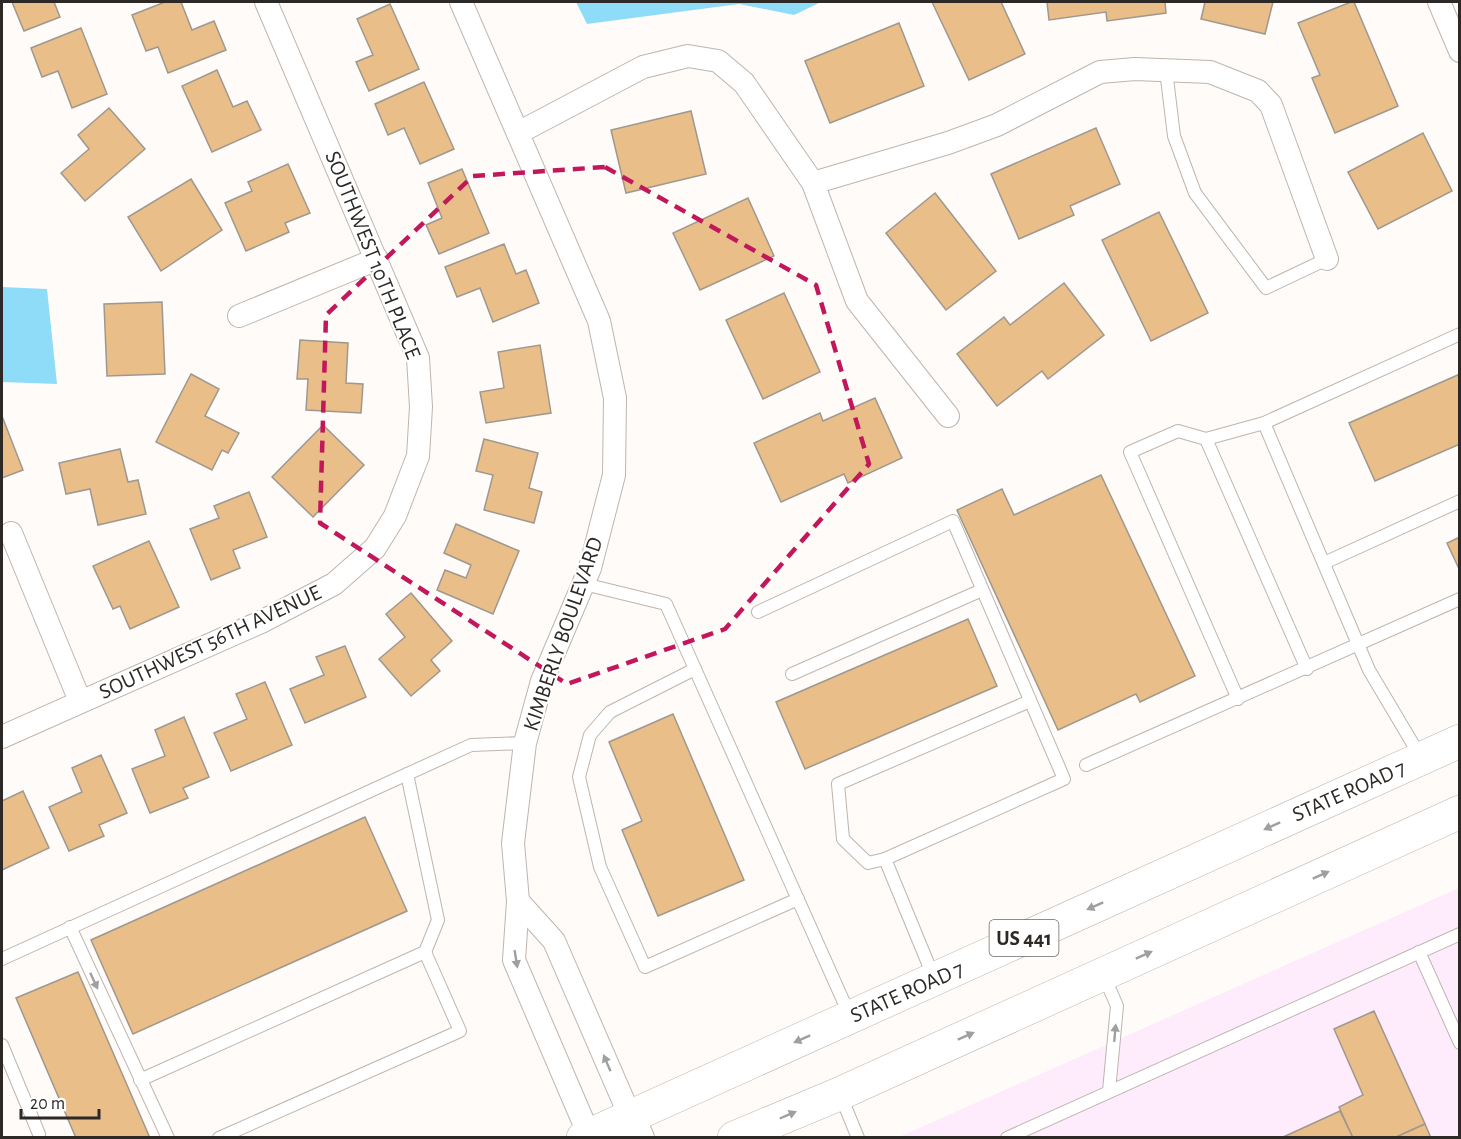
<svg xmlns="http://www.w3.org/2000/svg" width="1461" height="1139" font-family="'Alegreya Sans',sans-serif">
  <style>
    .commercial { fill: #feebfc }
    .water { fill: #8fdcf9 }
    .building { fill: #e9be88; stroke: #9f988f; stroke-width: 1.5 }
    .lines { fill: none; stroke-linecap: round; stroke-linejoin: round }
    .service-casing { stroke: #beb5ae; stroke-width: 14 }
    .minor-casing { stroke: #beb5ae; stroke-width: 24 }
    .tertiary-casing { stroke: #beb5ae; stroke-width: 30 }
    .primary-casing { stroke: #beb5ae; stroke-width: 34 }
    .service { stroke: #fff; stroke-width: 12 }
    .minor { stroke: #fff; stroke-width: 22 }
    .tertiary { stroke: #fff; stroke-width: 28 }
    .primary { stroke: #fff; stroke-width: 33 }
    .oneway { fill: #a09f9d }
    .marked { fill: none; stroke: #c2185b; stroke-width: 4.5; stroke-dasharray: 12 8; stroke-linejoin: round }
    .labels { text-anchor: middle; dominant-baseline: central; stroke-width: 4.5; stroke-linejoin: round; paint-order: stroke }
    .shield { fill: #fff; stroke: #6b6967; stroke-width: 1.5 }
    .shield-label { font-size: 21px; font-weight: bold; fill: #2c2926 }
    .street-label { font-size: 22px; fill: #2c2926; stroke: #fff }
  </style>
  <rect width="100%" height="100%" fill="#fffbf8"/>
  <!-- commercial -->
  <polygon class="commercial" points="1459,888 1459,1137 899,1137"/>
  <!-- water -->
  <g class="water">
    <polygon points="576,2 821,2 794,15 739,4 587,24"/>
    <polygon points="2,287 47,289 57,384 2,382"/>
  </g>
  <!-- building -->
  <g class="building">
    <polygon points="12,2 54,2 60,17 24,31"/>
    <polygon points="165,2 181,2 192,30 214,21 226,50 168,73 158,47 146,51 132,15"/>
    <polygon points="932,2 1001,2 1025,54 969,80"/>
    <polygon points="1047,2 1165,2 1166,13 1107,21 1106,12 1049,20"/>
    <polygon points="1205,2 1273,2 1265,34 1201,19"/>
    <polygon points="1351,2 1354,2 1398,106 1335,133 1312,78 1320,75 1298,23"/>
    <polygon points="390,4 419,69 369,91 356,62 373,55 357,19"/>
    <polygon points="899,23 924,86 830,123 805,61"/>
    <polygon points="81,28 107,94 72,108 58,71 42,77 31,48"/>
    <polygon points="217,70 233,107 247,101 261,130 212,152 182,86"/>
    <polygon points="424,82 454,149 420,164 404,128 388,135 375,104"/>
    <polygon points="109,108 145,149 85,201 61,173 89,149 78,135"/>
    <polygon points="691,111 706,174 626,193 611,130"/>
    <polygon points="1096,128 1120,184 1070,206 1074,215 1019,239 991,174"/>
    <polygon points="1423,133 1452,191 1378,229 1348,172"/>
    <polygon points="288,164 310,213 285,223 289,232 246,251 225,203 252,191 248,182"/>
    <polygon points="462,169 489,233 439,254 426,225 442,218 428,183"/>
    <polygon points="191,179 222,230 161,271 128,217"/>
    <polygon points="935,193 996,271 946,310 886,233"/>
    <polygon points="748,198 774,256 700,290 673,233"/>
    <polygon points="1159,212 1208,313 1151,341 1102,240"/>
    <polygon points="504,244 516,274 526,270 539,303 493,322 480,288 457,297 445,267"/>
    <polygon points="1064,283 1104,335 1048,379 1042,371 997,406 957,354 1004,317 1010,325"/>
    <polygon points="784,293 820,372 763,399 726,320"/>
    <polygon points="162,302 165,374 107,376 104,304"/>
    <polygon points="300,340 348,343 346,383 363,384 361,413 306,410 308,379 297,379"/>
    <polygon points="540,345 551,413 486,423 480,392 504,388 498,352"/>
    <polygon points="191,374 219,389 205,416 239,433 228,453 222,450 212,470 156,442"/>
    <polygon points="1460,374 1460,444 1375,481 1349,423"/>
    <polygon points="875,398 902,458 848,483 844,474 781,502 754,443 820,413 823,421"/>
    <polygon points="2,416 23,470 2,478"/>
    <polygon points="323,425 364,465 313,517 272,477"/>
    <polygon points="484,439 538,453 529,488 542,492 534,523 484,510 493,475 476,471"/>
    <polygon points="120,449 128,482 138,480 146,514 98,525 90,489 66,494 59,463"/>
    <polygon points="1101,475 1195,676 1140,702 1136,694 1058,730 957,510 1002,489 1014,515"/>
    <polygon points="249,492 267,537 233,550 240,568 211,580 190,529 219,518 214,506"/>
    <polygon points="456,524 519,551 493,614 437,590 445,570 466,578 471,565 444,553"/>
    <polygon points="1460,537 1460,571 1447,543"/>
    <polygon points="149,541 179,607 130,629 120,606 113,609 93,566"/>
    <polygon points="411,593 452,641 431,660 440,671 411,696 379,659 405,637 386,614"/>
    <polygon points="968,619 997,686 805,769 776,702"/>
    <polygon points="345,646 366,697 305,723 290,689 324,675 316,657"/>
    <polygon points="265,682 292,745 231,771 214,733 247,719 236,694"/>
    <polygon points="673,714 744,880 658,916 622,830 642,821 609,742"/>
    <polygon points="184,717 209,777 183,788 188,798 150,813 132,769 165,756 155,730"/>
    <polygon points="101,755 127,813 99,825 104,836 69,851 49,807 82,792 72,768"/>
    <polygon points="23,791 49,848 2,870 2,801"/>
    <polygon points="365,817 407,911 133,1034 91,940"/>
    <polygon points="78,972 150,1138 76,1138 16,998"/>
    <polygon points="1374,1011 1425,1124 1394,1138 1353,1138 1339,1107 1363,1095 1334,1029"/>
    <polygon points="1340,1111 1353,1138 1281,1138"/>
    <polygon points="1425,1124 1431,1138 1394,1138"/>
  </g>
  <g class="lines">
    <defs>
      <g id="service">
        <polyline points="1166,70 1174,136 1195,193 1266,288 1327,259"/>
        <polyline points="1206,439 1264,423"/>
        <polyline points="1324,563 1460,501"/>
        <polyline points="584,584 666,604 850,1016"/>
        <polyline points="758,612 953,521 1064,779 885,859 934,978"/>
        <polyline points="695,669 610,712 590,735 579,777 600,867 645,967 798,899"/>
        <polyline points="792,674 982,590"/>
        <polyline points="1238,699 1130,452 1178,431 1206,439 1307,669"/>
        <polyline points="1420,756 1369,670 1264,423 1460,334"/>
        <polyline points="1086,765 1460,599"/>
        <polyline points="407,774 438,920 425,952"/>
        <polyline points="885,859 868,863 843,839 838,784 1030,701"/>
        <polyline points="70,927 168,1138"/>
        <polyline points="1419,952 1460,1043"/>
        <polyline points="2,959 471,745 525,743"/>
        <polyline points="1104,976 1117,1006 1109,1091"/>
        <polyline points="2,1045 39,1134"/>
        <polyline points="140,1080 425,952 460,1031 219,1138"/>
        <polyline points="840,1094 858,1138"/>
        <polyline points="1007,1138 1460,934"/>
      </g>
      <g id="minor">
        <polyline points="461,2 599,321 615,398 614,475 590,568 542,681 525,743 513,843 518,901 514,960 589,1135"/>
        <polyline points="1439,2 1460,51"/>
        <polyline points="518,133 643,67 688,56 718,61 744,83 813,183 857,301 948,416"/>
        <polyline points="813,183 948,143 997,125 1100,72 1135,69 1210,72 1258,91 1271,105 1327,259"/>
        <polyline points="239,316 377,259"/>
        <polyline points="11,533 80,701"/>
        <polyline points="2,737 261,622 334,584 375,548 395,516 418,456 421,407 418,358 266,2"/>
        <polyline points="518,901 554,941 630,1116"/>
      </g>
      <polyline id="tertiary" points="630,1116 640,1138"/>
      <g id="primary">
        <polyline points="583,1138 1460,741"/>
        <polyline points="734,1138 839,1094 1460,812"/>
      </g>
    </defs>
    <!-- service casing -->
    <use href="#service" class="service-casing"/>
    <!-- minor casing -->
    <use href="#minor" class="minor-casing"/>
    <!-- tertiary casing -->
    <use href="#tertiary" class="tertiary-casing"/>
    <!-- primary casing -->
    <use href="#primary" class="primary-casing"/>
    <!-- service -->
    <use href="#service" class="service"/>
    <!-- minor -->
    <use href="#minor" class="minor"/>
    <!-- tertiary -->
    <use href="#tertiary" class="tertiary"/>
    <!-- primary -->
    <use href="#primary" class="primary"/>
  </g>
  <!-- one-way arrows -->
  <defs><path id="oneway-solid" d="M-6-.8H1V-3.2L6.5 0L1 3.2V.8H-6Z" transform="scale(1.5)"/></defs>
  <g class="oneway">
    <use href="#oneway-solid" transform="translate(1272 826) rotate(156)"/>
    <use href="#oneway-solid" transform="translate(1321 875) rotate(-24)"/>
    <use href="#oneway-solid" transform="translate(1095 906) rotate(156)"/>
    <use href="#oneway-solid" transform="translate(1144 955) rotate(-24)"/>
    <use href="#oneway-solid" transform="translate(516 959) rotate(81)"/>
    <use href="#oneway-solid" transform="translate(94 981) rotate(65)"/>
    <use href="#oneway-solid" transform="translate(1115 1033) rotate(-85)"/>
    <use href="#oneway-solid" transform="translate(966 1036) rotate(-24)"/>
    <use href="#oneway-solid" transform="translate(802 1039) rotate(156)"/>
    <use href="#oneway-solid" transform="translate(607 1063) rotate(-113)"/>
    <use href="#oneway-solid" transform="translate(788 1115) rotate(-23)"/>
  </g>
  <!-- marked area -->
  <path class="marked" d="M605,167L816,285L869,464L725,629L567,684L320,523L326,315L473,176Z"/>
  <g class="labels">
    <!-- shield labels -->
    <rect class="shield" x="989.5" y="920" width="69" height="36" rx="4.5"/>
    <g class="shield-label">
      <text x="1024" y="938">US 441</text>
    </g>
    <!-- street labels -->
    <g class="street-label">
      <text transform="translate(373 255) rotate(68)">SOUTHWEST 10TH PLACE</text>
      <text transform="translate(563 634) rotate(-71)">KIMBERLY BOULEVARD</text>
      <text transform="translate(210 642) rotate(-25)">SOUTHWEST 56TH AVENUE</text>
      <text transform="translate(1349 791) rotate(-24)">STATE ROAD 7</text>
      <text transform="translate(907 992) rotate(-24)">STATE ROAD 7</text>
    </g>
  </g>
  <!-- border -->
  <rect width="1461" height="1139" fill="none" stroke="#2c2926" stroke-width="6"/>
  <!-- scale -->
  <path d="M21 1109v9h78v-9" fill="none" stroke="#2c2926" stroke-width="3"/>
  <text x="30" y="1109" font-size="18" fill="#2c2926" stroke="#ffffff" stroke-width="4.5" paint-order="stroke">20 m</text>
</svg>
